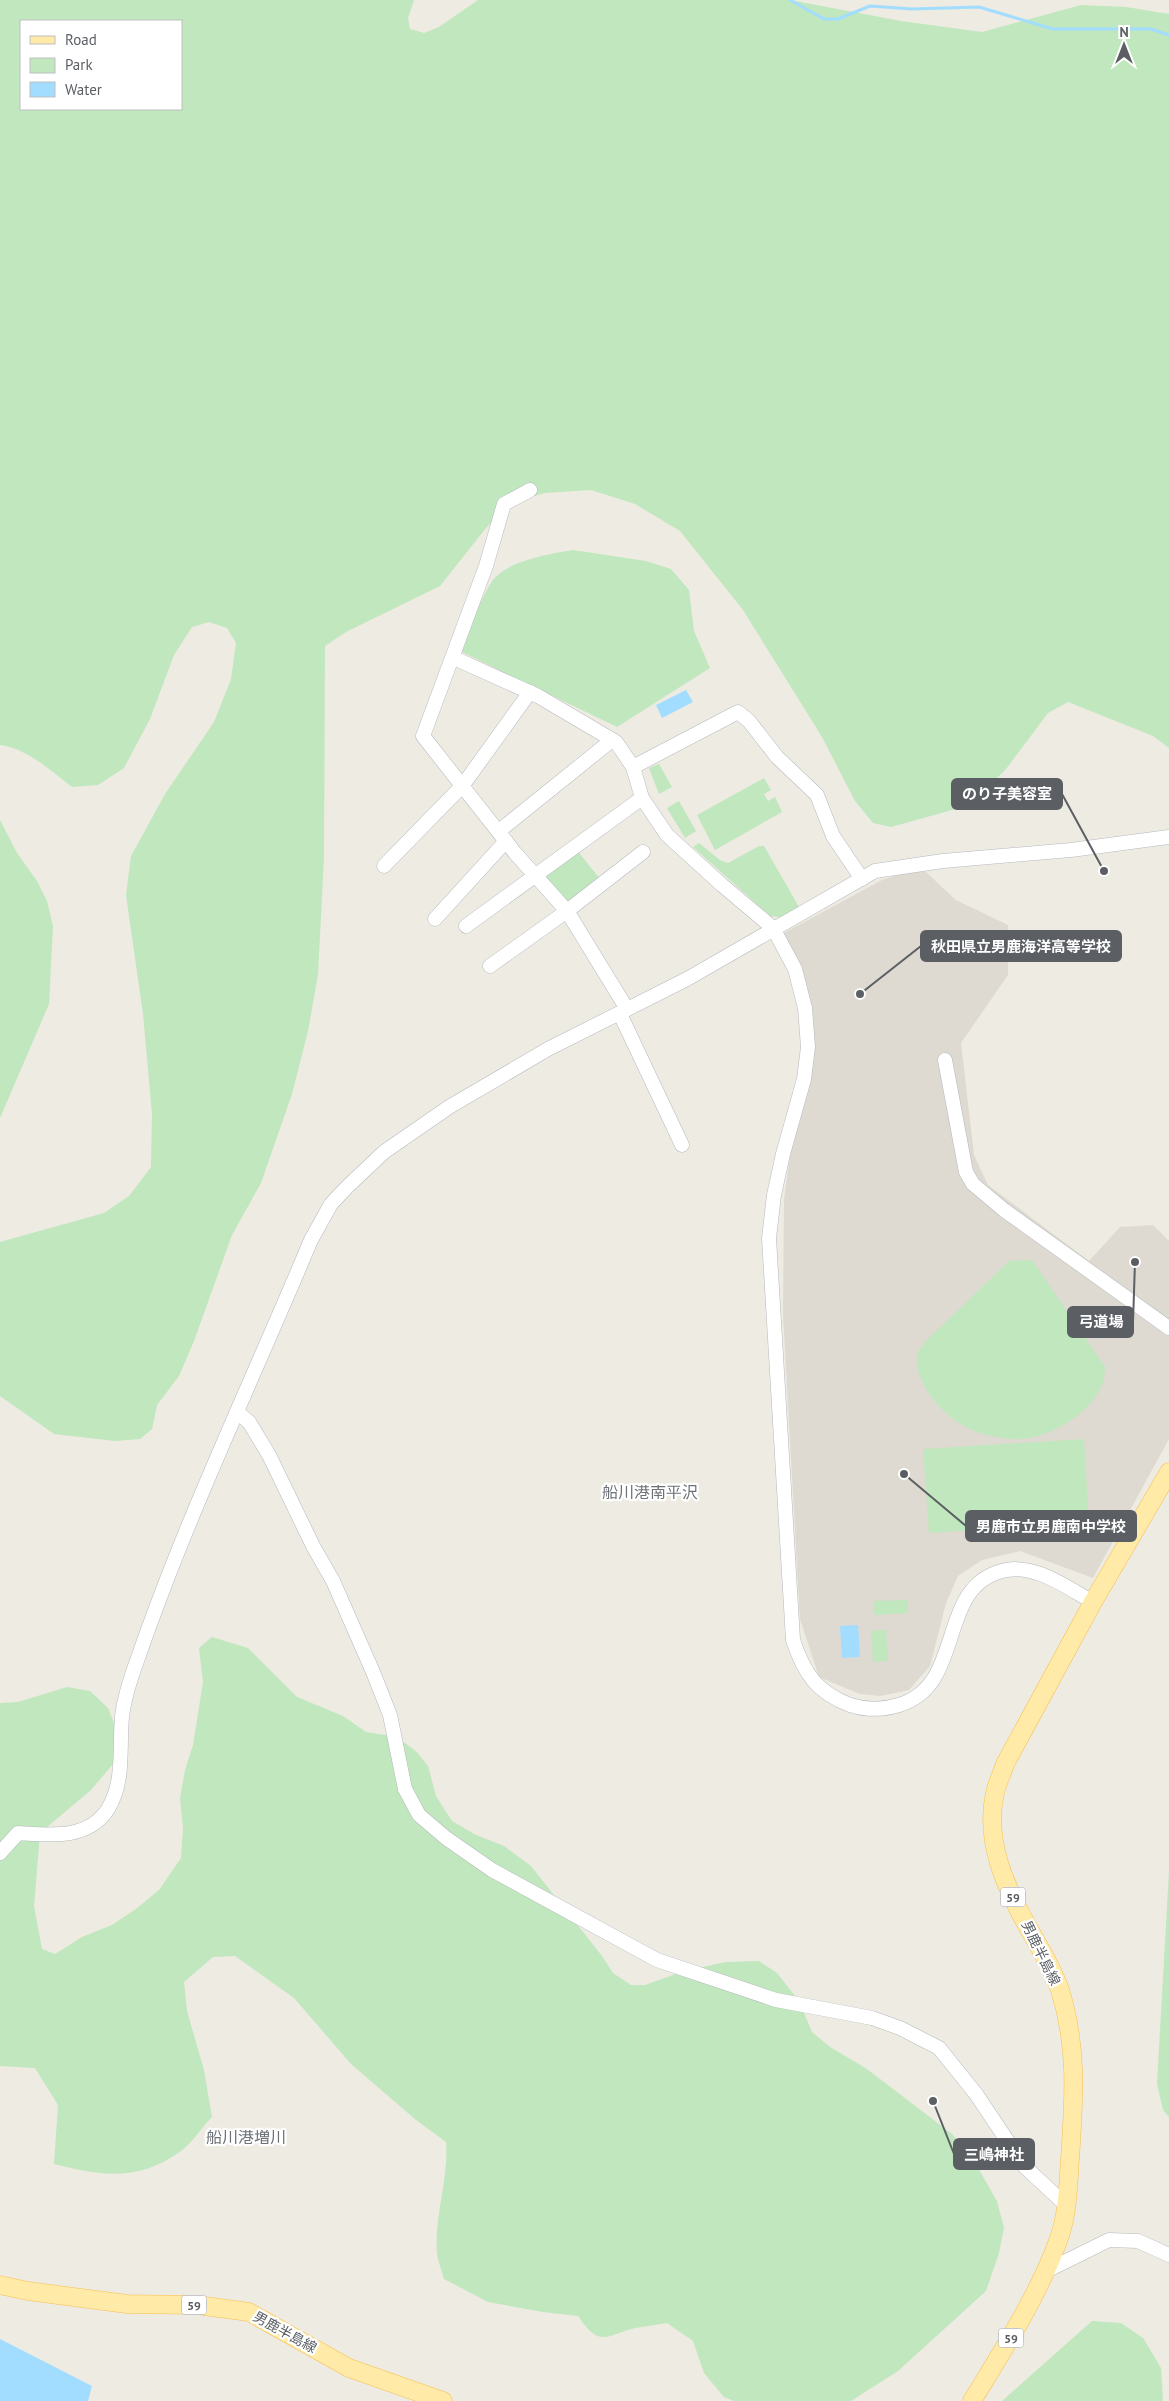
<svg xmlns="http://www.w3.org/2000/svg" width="1169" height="2401" font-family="'PT Sans','Noto Sans JP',sans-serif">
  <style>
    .education { fill: #dedad1 }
    .green { fill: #c0e7bd; fill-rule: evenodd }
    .water { fill: #a2ddff }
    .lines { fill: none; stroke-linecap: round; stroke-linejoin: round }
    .stream { stroke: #a2ddff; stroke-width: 3 }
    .minor-casing { stroke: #b5b9bd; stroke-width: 15 }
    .major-casing { stroke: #f8be51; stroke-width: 19 }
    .minor { stroke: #fff; stroke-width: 14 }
    .major { stroke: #ffeba7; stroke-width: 18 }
    .labels { text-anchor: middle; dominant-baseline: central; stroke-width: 4.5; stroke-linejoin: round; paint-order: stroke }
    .shield { fill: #fff; stroke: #8c8f92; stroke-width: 1 }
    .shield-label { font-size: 12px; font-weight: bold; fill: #5b5f64 }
    .street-label { font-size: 14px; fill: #5b5f64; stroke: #fff }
    .quarter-label { font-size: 16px; fill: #6c7276; stroke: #fff }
    .leader { fill: none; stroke: #5b5f64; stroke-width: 2 }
    .callout-dot { fill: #5b5f64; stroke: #fff; stroke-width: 2 }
    .callout { fill: #5b5f64; stroke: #5b5f64; stroke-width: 2 }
    .callout-label { font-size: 15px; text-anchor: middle; font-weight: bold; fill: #fff }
  </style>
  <rect width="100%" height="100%" fill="#eeebe2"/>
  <!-- education -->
  <polygon class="education" points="912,870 926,872 956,900 1008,925 1008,975 961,1043 974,1155 988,1185 1089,1261 1120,1227 1153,1225 1169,1241 1169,1439 1093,1578 1020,1551 982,1560 958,1576 946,1603 930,1666 909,1690 880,1696 860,1694 819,1677 800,1619 783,1315 784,1200 791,1148 814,1062 812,1019 797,961 784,933 882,880"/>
  <!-- green -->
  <g class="green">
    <path d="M0,0H414L408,18L410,29L424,33L439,27L478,0H790L901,21L982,32L1081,5L1126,7L1169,14V748L1153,736L1068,702L1048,713L1006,769L970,805L891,827L873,823L855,801L822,737L743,610L680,531L635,504L591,490L545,493L512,502L486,528L440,586L346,632L325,646L324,857L318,975L308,1031L292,1094L261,1183L232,1235L194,1341L179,1376L157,1405L152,1429L140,1439L115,1441L54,1434L0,1396V1242L104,1213L129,1196L151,1167L152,1114L143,1014L126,895L131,856L165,794L214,722L231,679L236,643L227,628L209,622L192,627L174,655L150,719L124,768L98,785L72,787C50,770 28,749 0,745ZM21,21H181V109H21Z"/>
    <path d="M573,550L646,561L671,569L689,590L694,631L710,668L617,727L460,651C470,629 478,603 491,583C504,561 550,554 573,550Z"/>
    <polygon points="659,764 672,787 659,794 649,768"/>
    <polygon points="764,778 771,790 764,794 768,801 775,797 782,812 715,850 697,815"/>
    <polygon points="679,801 696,831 685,838 667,808"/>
    <polygon points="0,820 17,853 37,881 47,901 53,926 49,1004 0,1118"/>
    <polygon points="699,843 720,860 728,863 759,846 764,846 799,907 785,918 770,916 693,847"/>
    <polygon points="576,849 600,879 566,906 540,874"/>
    <path d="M1032,1260L1105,1367C1105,1388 1094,1402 1078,1415C1064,1426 1048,1434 1031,1438C1013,1442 984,1436 968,1428C944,1417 911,1381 918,1353C919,1349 924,1344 926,1341L1009,1261Z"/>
    <polygon points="1084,1439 1089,1522 929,1533 923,1449"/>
    <polygon points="908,1600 908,1613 874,1615 873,1601"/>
    <polygon points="886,1630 888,1661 873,1662 871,1631"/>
    <path d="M212,1637L248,1648L297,1697L343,1716L366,1732L397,1737L417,1752L428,1766L436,1796L452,1821L476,1835L504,1846L531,1866L602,1956L613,1973L631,1985H645L684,1971L726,1962L759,1961L777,1973L799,2001L812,2032L830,2047L867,2069L952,2134L974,2161L997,2201L1004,2228L999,2253L986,2291L898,2371L851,2401H734L724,2397L704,2373L693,2341L667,2323C657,2325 646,2326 635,2328C605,2336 600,2348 578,2316L543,2312L488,2302L444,2279C442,2271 438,2262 437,2253C434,2216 449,2179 446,2142L416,2120L351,2064L294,1998L235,1956L213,1957L184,1982L187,2011L204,2070L212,2117C202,2127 193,2142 181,2151C138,2182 102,2176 54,2164L58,2105L35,2068L0,2066V1703L18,1702L67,1687L90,1691L108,1708L114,1723L115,1741L113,1764L91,1790L40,1833L34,1906L42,1949L55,1954L82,1937L112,1925L136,1909L159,1890L181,1858L183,1828L180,1798L185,1770L193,1745L203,1682L199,1648Z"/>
    <polygon points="1169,1871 1169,2117 1163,2110 1157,2084"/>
    <polygon points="1092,2321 1121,2323 1143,2338 1161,2368 1163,2401 1002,2401"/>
  </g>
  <!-- water -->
  <g class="water">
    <polygon points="686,690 693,702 662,718 656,705"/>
    <polygon points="858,1625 860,1657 842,1658 840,1626"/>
    <polygon points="0,2339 92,2386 88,2401 0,2401"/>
  </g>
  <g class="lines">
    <!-- stream -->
    <polyline class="stream" points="790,0 824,19 838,19 870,6 912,9 979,7 1053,29 1151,29 1169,35"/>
    <defs>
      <g id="minor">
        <polyline points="530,490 504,504 486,566 423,736 515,853 567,911 627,1009"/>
        <path d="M454,658L538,696L616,742L633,767L642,798L667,835L722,885L773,928L780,941L795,969L805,1008L808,1047L804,1079L783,1154L774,1195L769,1238L793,1640C804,1673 816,1692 850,1705C866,1710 883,1710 899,1705C966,1685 936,1588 1002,1571C1033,1562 1066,1587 1093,1602"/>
        <polyline points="633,767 738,712 749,721 777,757 817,795 833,836 862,879"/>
        <polyline points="499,831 612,740"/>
        <polyline points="384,866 463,785 530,692"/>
        <polyline points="435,919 506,841"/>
        <polyline points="466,926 642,798"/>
        <polyline points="490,966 567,911 643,852"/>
        <polyline points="620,1014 682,1145"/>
        <polyline points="945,1060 966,1172 973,1184 1004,1210 1169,1328"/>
        <polyline points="237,1412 249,1422 269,1455 313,1546 333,1581 373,1672 390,1715 405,1789 419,1815 446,1838 492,1870 657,1960 776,2000 872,2018 900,2028 939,2048 976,2094 1025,2167 1067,2206"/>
        <path d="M0,1853L18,1833C50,1835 88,1840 108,1809C125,1781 119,1747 122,1717C124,1697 131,1677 138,1658C187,1516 253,1379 311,1240L331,1204L347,1187L384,1152L449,1107L548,1049L687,979L875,871L943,861L1071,850L1169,837"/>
        <polyline points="1044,2272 1109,2240 1138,2241 1169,2255"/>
      </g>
      <g id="major">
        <polyline points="0,2285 28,2291 127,2304 197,2305 249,2312 349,2368 443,2401"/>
        <path d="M972,2401C1003,2350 1037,2298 1058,2241C1068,2215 1068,2186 1070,2159C1074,2099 1078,2048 1060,1990C1053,1969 1040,1948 1029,1929C1006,1888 984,1841 995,1793C997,1783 1002,1774 1005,1764L1093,1602L1169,1472"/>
      </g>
    </defs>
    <!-- minor casing -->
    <use href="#minor" class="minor-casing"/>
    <!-- major casing -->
    <use href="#major" class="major-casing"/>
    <!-- minor -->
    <use href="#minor" class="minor"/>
    <!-- major -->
    <use href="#major" class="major"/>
  </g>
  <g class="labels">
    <!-- shield labels -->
    <g class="shield">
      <rect x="1000.5" y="1887.5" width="25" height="19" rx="4"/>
      <rect x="181.5" y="2295.5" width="25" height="19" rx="4"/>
      <rect x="998.5" y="2328.5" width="25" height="19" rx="4"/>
    </g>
    <g class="shield-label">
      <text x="1013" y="1897">59</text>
      <text x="194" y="2305">59</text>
      <text x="1011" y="2338">59</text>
    </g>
    <!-- street labels -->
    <g class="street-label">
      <text transform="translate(1041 1953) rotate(64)">男鹿半島線</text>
      <text transform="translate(285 2332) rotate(29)">男鹿半島線</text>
    </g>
    <!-- quarter labels -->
    <g class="quarter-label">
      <text x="650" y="1492">船川港南平沢</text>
      <text x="246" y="2137">船川港増川</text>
    </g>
  </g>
  <!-- callouts -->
  <path class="leader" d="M1104 871L1062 794M860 994L921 946M1135 1262L1133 1322M904 1474L966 1526M933 2101L954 2154"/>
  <g class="callout-dot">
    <circle cx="1104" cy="871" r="5"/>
    <circle cx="860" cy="994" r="5"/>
    <circle cx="1135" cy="1262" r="5"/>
    <circle cx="904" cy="1474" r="5"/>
    <circle cx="933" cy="2101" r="5"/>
  </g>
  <g class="callout">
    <rect x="952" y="779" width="110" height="30" rx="5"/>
    <rect x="921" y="931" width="200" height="30" rx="5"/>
    <rect x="1068" y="1307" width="65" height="30" rx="5"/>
    <rect x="966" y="1511" width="170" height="30" rx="5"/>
    <rect x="954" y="2139" width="80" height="30" rx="5"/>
  </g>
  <g class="callout-label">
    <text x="1007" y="799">のり子美容室</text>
    <text x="1021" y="952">秋田県立男鹿海洋高等学校</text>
    <text x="1101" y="1327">弓道場</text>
    <text x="1051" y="1532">男鹿市立男鹿南中学校</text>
    <text x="994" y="2160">三嶋神社</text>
  </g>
  <!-- legend -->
  <rect x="20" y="20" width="162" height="90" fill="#ffffff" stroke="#bdbfc1"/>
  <rect x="30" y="36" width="25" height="8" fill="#ffeba7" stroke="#bdbfc1"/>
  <text x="65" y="45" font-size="15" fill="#5b5f64">Road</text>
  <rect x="30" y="58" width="25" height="15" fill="#c0e7bd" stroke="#bdbfc1"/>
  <text x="65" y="70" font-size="15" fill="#5b5f64">Park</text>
  <rect x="30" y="82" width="25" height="15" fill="#a2ddff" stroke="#bdbfc1"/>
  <text x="65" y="95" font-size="15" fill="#5b5f64">Water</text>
  <!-- north arrow -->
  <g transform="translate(1124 45)" stroke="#ffffff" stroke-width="4" paint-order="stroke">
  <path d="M0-4L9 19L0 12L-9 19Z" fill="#5b5f64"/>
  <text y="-8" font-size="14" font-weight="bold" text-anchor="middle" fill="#5b5f64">N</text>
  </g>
</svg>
